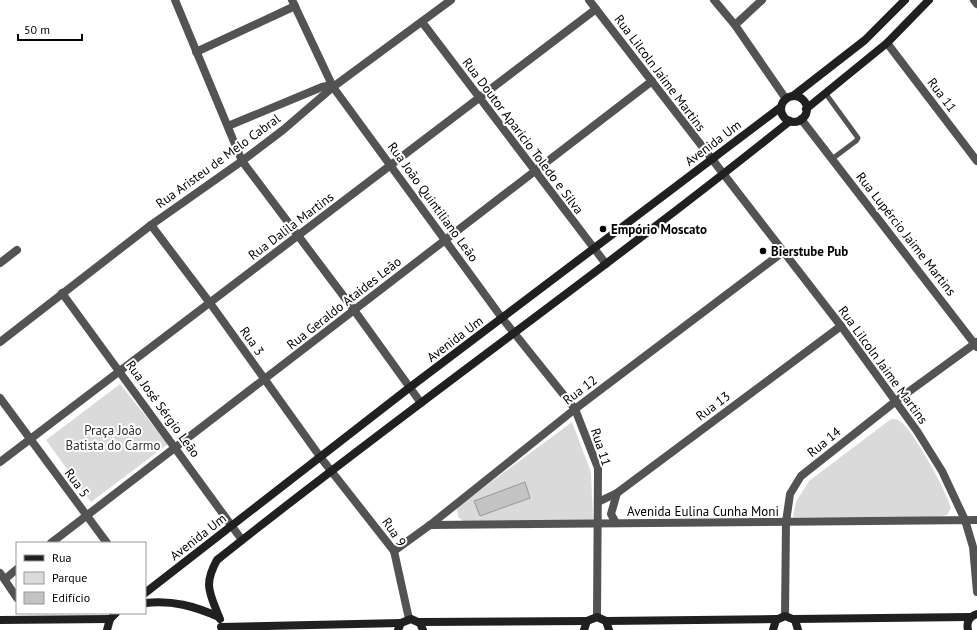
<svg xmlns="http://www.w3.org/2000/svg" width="977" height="630" font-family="'PT Sans',sans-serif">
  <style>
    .green { fill: #dadada }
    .building { fill: #c3c3c3; stroke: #979797 }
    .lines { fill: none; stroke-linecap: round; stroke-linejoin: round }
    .lane { stroke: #535353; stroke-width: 5 }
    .street { stroke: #535353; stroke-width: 8 }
    .secondary { stroke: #202020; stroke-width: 8 }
    .poi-dot { fill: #000; stroke: #fff; stroke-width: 1.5 }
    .labels { text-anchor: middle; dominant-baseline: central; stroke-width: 4; stroke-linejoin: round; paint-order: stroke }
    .street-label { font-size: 13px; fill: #000; stroke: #fff }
    .poi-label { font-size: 13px; font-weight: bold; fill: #000; stroke: #fff; text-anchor: start }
    .park-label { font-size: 13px; fill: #313131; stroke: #fff }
  </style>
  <rect width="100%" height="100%" fill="#fff"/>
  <!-- green -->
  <g class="green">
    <polygon points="120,384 168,444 91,502 46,440"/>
    <path d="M891,419C894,419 897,419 900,421C915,433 945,489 951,508L947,515L936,517H793L796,502L809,481Z"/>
    <polygon points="572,422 591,472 593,520 463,521 458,517 457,509 460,505"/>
  </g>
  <!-- building -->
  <polygon class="building" points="525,482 530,498 480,516 474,501"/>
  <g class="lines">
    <!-- lane -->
    <polyline class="lane" points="826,94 858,138 856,141 832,159"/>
    <!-- street -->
    <g class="street">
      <polyline points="175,0 242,161 354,310 421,403"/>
      <polyline points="292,0 333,87 502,318 575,409 598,468 597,617"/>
      <polyline points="589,0 841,326 917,431 942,471 965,520 973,547 977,592"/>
      <polyline points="714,0 735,25 786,99"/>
      <polyline points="974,0 977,4"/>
      <polyline points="422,22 606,264"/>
      <polyline points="735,25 762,0"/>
      <polyline points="887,43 977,161"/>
      <polyline points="196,52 295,6"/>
      <polyline points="801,119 977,347"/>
      <polyline points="228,126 322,87 332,85"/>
      <polyline points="151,225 210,303 321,458 394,551 409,619"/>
      <polyline points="0,263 17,250"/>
      <polyline points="62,293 242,540"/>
      <polyline points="0,342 151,225 242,161 283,130 333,87 451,0"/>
      <polyline points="0,398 107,543"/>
      <polyline points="0,462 596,9"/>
      <polyline points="598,502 617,493 841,326"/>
      <polyline points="616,523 611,514 617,493"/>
      <polyline points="430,525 977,520"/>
      <polyline points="51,543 652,81"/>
      <polyline points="394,551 430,525 575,409 783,252"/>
      <polyline points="0,573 17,598"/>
      <polyline points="5,579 17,569"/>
      <polyline points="785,616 786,522 790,494 801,476 896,401 977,342"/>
    </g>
    <!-- secondary -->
    <g class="secondary">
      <polyline points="793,96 865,40 905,0"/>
      <circle cx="794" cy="109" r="13"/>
      <polyline points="806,109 887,43 929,0"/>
      <polyline points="145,593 409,388 781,107"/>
      <path d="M145,603C173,600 194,606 219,617L220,619"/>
      <path d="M219,617C210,593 203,585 217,560C405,410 602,272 790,121"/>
      <polyline points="794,619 970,617"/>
      <polyline points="0,620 110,619"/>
      <polyline points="606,621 777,619"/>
      <polyline points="419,622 587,621"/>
      <polyline points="221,627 401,623"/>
      <polyline points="107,630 110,619 116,613"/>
      <polyline points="398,630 401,623 411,619 420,623 423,630"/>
      <polyline points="584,630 587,621 597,617 606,621 609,630"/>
      <polyline points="773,630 776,620 785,616 795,620 798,630"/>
      <path d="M968,630C966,622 970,616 977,614"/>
    </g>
  </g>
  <!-- markers -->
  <g class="poi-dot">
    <circle cx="603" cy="229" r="4"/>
    <circle cx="763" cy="251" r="4"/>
  </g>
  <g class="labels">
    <!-- street labels -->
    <g class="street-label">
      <text transform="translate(660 73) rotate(53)">Rua Lilcoln Jaime Martins</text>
      <text transform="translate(942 95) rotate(53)">Rua 11</text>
      <text transform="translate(523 136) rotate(53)">Rua Doutor Aparício Toledo e Silva</text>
      <text transform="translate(713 143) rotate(-37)">Avenida Um</text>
      <text transform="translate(218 161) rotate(-36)">Rua Aristeu de Melo Cabral</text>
      <text transform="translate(433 202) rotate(54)">Rua João Quintiliano Leão</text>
      <text transform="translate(291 226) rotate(-37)">Rua Dalila Martins</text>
      <text transform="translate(906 234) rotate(52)">Rua Lupércio Jaime Martins</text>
      <text transform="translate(344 303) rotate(-38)">Rua Geraldo Ataides Leão</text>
      <text transform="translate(455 339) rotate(-37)">Avenida Um</text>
      <text transform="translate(252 341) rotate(55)">Rua 3</text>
      <text transform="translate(883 365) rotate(54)">Rua Lilcoln Jaime Martins</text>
      <text transform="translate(580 390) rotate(-37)">Rua 12</text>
      <text transform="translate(713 406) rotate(-37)">Rua 13</text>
      <text transform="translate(163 409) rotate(54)">Rua José Sérgio Leão</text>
      <text transform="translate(824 442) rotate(-39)">Rua 14</text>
      <text transform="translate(601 447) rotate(72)">Rua 11</text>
      <text transform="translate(77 483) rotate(54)">Rua 5</text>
      <text x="703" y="511">Avenida Eulina Cunha Moni</text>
      <text transform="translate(394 532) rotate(56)">Rua 9</text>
      <text transform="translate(198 537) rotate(-38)">Avenida Um</text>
    </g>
    <!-- poi labels -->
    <g class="poi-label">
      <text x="611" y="229">Empório Moscato</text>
      <text x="771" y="251">Bierstube Pub</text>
    </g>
    <!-- park labels -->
    <g class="park-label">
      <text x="113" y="430">Praça João<tspan x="113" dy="15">Batista do Carmo</tspan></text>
    </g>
  </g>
  <!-- legend -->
  <rect x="16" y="542" width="130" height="72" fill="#ffffff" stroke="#999999"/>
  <rect x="24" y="555" width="20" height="6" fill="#202020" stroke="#999999"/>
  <text x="52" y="562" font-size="12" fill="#000000">Rua</text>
  <rect x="24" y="572" width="20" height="12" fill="#dadada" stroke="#999999"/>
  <text x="52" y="582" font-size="12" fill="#000000">Parque</text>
  <rect x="24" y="592" width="20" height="12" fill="#c3c3c3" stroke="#999999"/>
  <text x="52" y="602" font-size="12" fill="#000000">Edifício</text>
  <!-- scale -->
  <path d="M18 34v6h64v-6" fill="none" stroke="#000000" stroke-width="2"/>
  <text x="24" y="34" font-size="12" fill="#000000" stroke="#ffffff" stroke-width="3" paint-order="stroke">50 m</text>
</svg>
